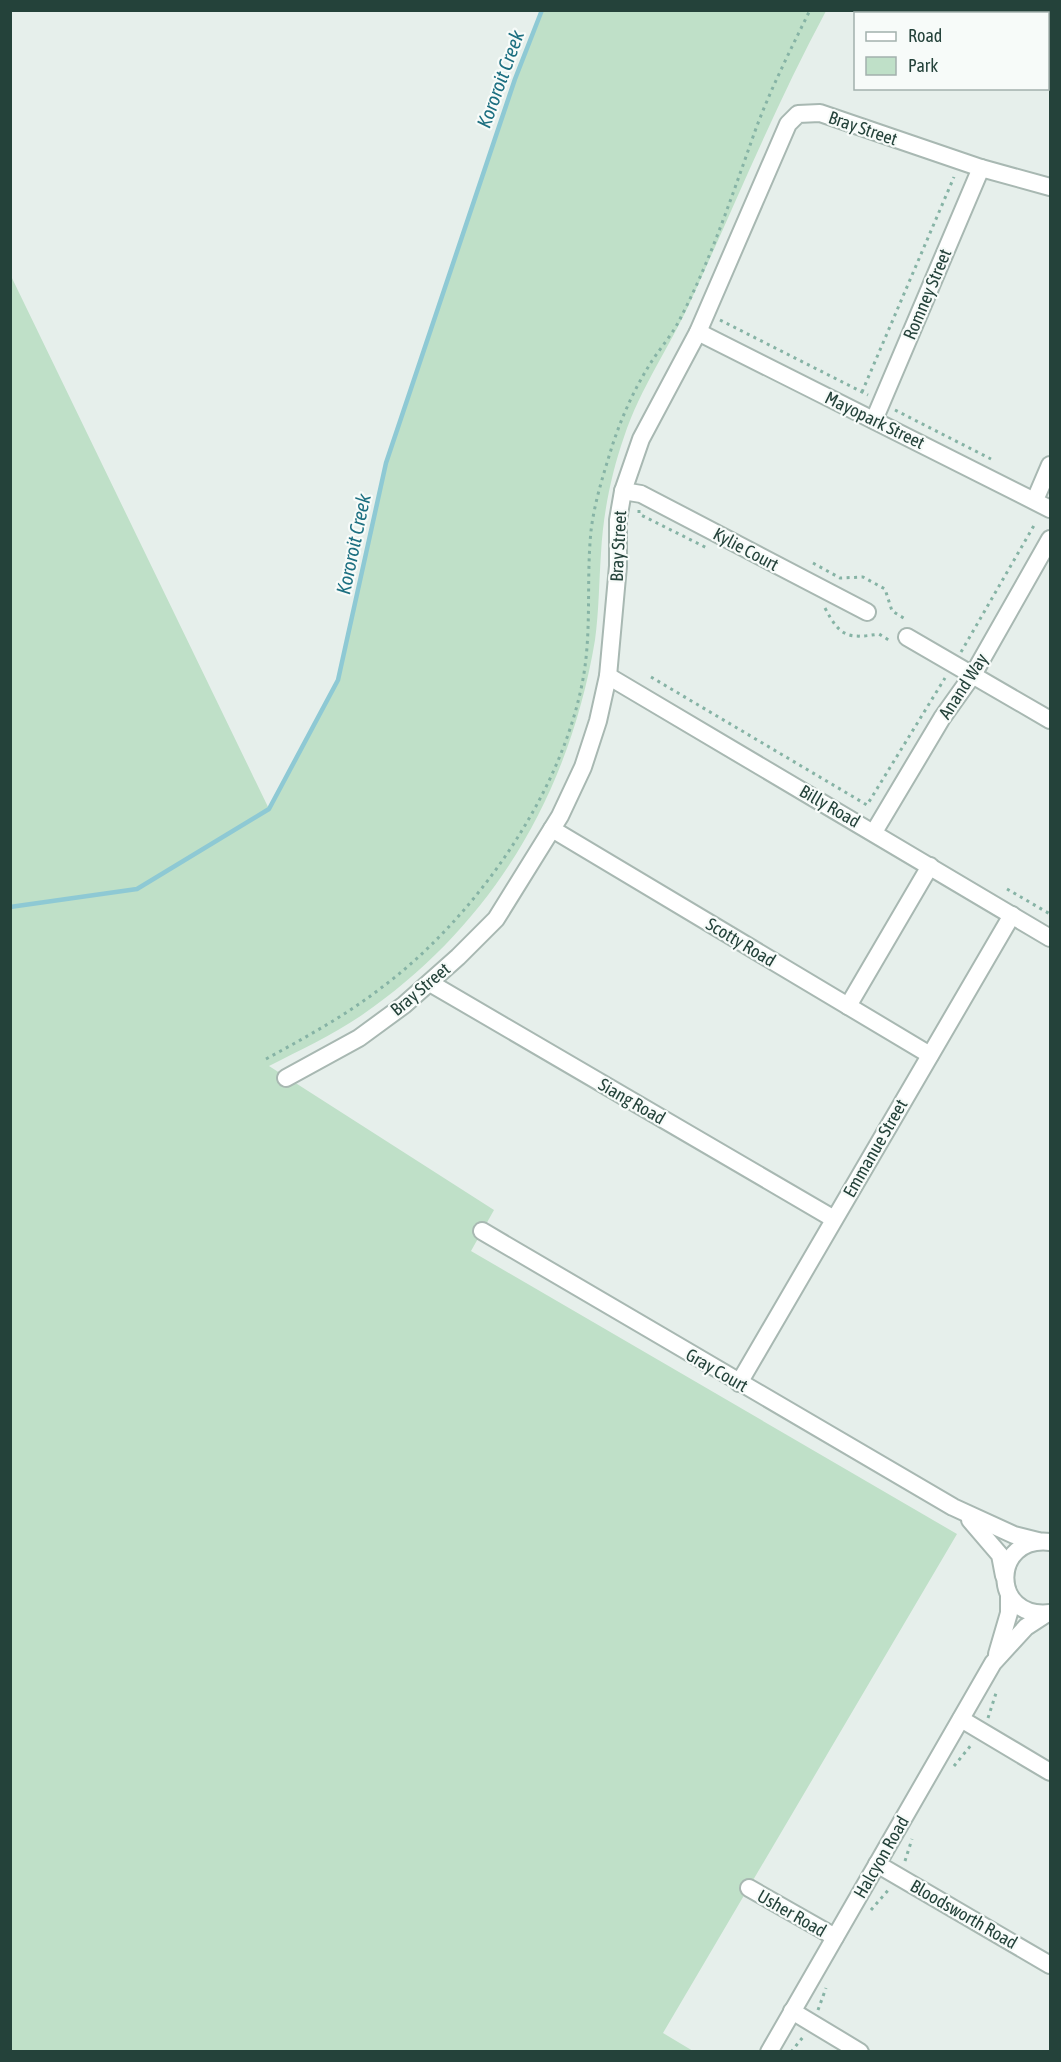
<svg xmlns="http://www.w3.org/2000/svg" width="1061" height="2062" font-family="'Asap Condensed',sans-serif">
  <style>
    .green { fill: #bfe0c8 }
    .lines { fill: none; stroke-linecap: round; stroke-linejoin: round }
    .stream { stroke: #8ec9d4; stroke-width: 4.5 }
    .minor-casing { stroke: #a8b8b2; stroke-width: 20 }
    .path { stroke: #86b3a5; stroke-width: 3; stroke-dasharray: 3 4.5; stroke-linecap: butt }
    .minor { stroke: #fff; stroke-width: 16 }
    .labels { text-anchor: middle; dominant-baseline: central; stroke-width: 4.5; stroke-linejoin: round; paint-order: stroke }
    .street-label { font-size: 18px; fill: #24423a; stroke: #f7fbf9 }
    .water-label { font-size: 20px; font-style: italic; fill: #1c6f80; stroke: #f7fbf9 }
  </style>
  <rect width="100%" height="100%" fill="#e6efeb"/>
  <!-- green -->
  <path class="green" d="M542,11H826C776,104 736,202 692,298C671,345 640,388 624,437C611,474 603,515 601,553C599,582 599,611 595,640C569,795 492,925 362,1015C333,1035 300,1050 269,1066L494,1210L471,1251L957,1534L663,2033L693,2051H11L10,274L269,809L338,680L386,463L515,79Z"/>
  <g class="lines">
    <!-- stream -->
    <polyline class="stream" points="10,907 137,889 269,809 338,680 386,463 515,79 542,10"/>
    <defs>
      <g id="minor">
        <polyline points="915,10 922,14"/>
        <polyline points="1048,51 1050,52"/>
        <polyline points="698,332 1050,509"/>
        <polyline points="874,420 981,168"/>
        <polyline points="623,491 641,494 867,612"/>
        <polyline points="1035,500 1050,465"/>
        <polyline points="907,637 1050,720"/>
        <polyline points="608,676 1050,938"/>
        <polyline points="552,829 930,1055"/>
        <polyline points="874,832 942,718 974,673 1050,539"/>
        <polyline points="430,983 834,1219"/>
        <polyline points="848,1006 930,866"/>
        <polyline points="286,1078 359,1038 404,1005 458,957 496,919 560,816 583,767 598,721 608,676 618,566 618,520 623,491 641,439 698,332 788,124 798,114 820,113 981,168 1050,187"/>
        <polyline points="482,1231 953,1507 1014,1535 1038,1541"/>
        <polyline points="739,1383 1012,915"/>
        <polyline points="970,1520 1000,1555 1004,1576"/>
        <path d="M1050,1613C990,1620 991,1535 1050,1542"/>
        <polyline points="997,1654 1009,1613 1009,1595"/>
        <polyline points="961,1719 1050,1772"/>
        <polyline points="877,1864 1050,1965"/>
        <polyline points="749,1888 835,1937"/>
        <polyline points="792,2011 860,2052"/>
        <polyline points="769,2052 993,1663 1026,1627 1046,1614"/>
      </g>
    </defs>
    <!-- minor casing -->
    <use href="#minor" class="minor-casing"/>
    <!-- path -->
    <g class="path">
      <polyline points="972,10 981,14"/>
      <polyline points="1048,32 1050,32"/>
      <polyline points="720,320 868,395"/>
      <polyline points="862,392 954,177"/>
      <polyline points="895,410 991,459"/>
      <polyline points="639,510 639,514 707,548"/>
      <polyline points="813,563 840,578 863,577 885,589 892,611 907,620"/>
      <path d="M825,608C840,637 848,639 879,634L892,642"/>
      <polyline points="961,652 1036,522"/>
      <polyline points="651,677 867,805 945,678"/>
      <polyline points="1007,889 1050,914"/>
      <path d="M266,1059C306,1037 345,1016 381,988C474,919 562,794 583,679C592,630 586,581 591,531C594,505 602,479 610,453C619,423 633,391 650,364C660,348 673,334 681,317C711,259 732,196 754,134C769,92 790,51 810,10"/>
      <polyline points="988,1718 997,1690"/>
      <polyline points="954,1766 972,1744"/>
      <polyline points="905,1861 912,1839"/>
      <polyline points="871,1910 890,1888"/>
      <polyline points="818,2010 826,1988"/>
      <polyline points="791,2052 803,2037"/>
    </g>
    <!-- minor -->
    <use href="#minor" class="minor"/>
  </g>
  <g class="labels">
    <!-- street labels -->
    <g class="street-label">
      <text transform="translate(863 128) rotate(19)">Bray Street</text>
      <text transform="translate(927 294) rotate(-67)">Romney Street</text>
      <text transform="translate(875 420) rotate(26)">Mayopark Street</text>
      <text transform="translate(618 546) rotate(-87)">Bray Street</text>
      <text transform="translate(746 549) rotate(28)">Kylie Court</text>
      <text transform="translate(963 686) rotate(-57)">Anand Way</text>
      <text transform="translate(830 806) rotate(30)">Billy Road</text>
      <text transform="translate(741 942) rotate(31)">Scotty Road</text>
      <text transform="translate(420 989) rotate(-40)">Bray Street</text>
      <text transform="translate(632 1101) rotate(30)">Siang Road</text>
      <text transform="translate(875 1148) rotate(-60)">Emmanue Street</text>
      <text transform="translate(717 1370) rotate(30)">Gray Court</text>
      <text transform="translate(881 1857) rotate(-60)">Halcyon Road</text>
      <text transform="translate(792 1913) rotate(30)">Usher Road</text>
      <text transform="translate(964 1914) rotate(30)">Bloodsworth Road</text>
    </g>
    <!-- water labels -->
    <g class="water-label">
      <text transform="translate(500 79) rotate(-70)">Kororoit Creek</text>
      <text transform="translate(353 544) rotate(-78)">Kororoit Creek</text>
    </g>
  </g>
  <!-- border -->
  <rect width="1061" height="2062" fill="none" stroke="#24423a" stroke-width="24"/>
  <!-- legend -->
  <rect x="854" y="12" width="195" height="78" fill="#f7fbf9" stroke="#a3b1ad" stroke-width="1.5"/>
  <rect x="866" y="32" width="30" height="9" fill="#ffffff" stroke="#a3b1ad" stroke-width="1.5"/>
  <text x="908" y="42" font-size="18" fill="#24423a">Road</text>
  <rect x="866" y="57" width="30" height="18" fill="#bfe0c8" stroke="#a3b1ad" stroke-width="1.5"/>
  <text x="908" y="72" font-size="18" fill="#24423a">Park</text>
</svg>
